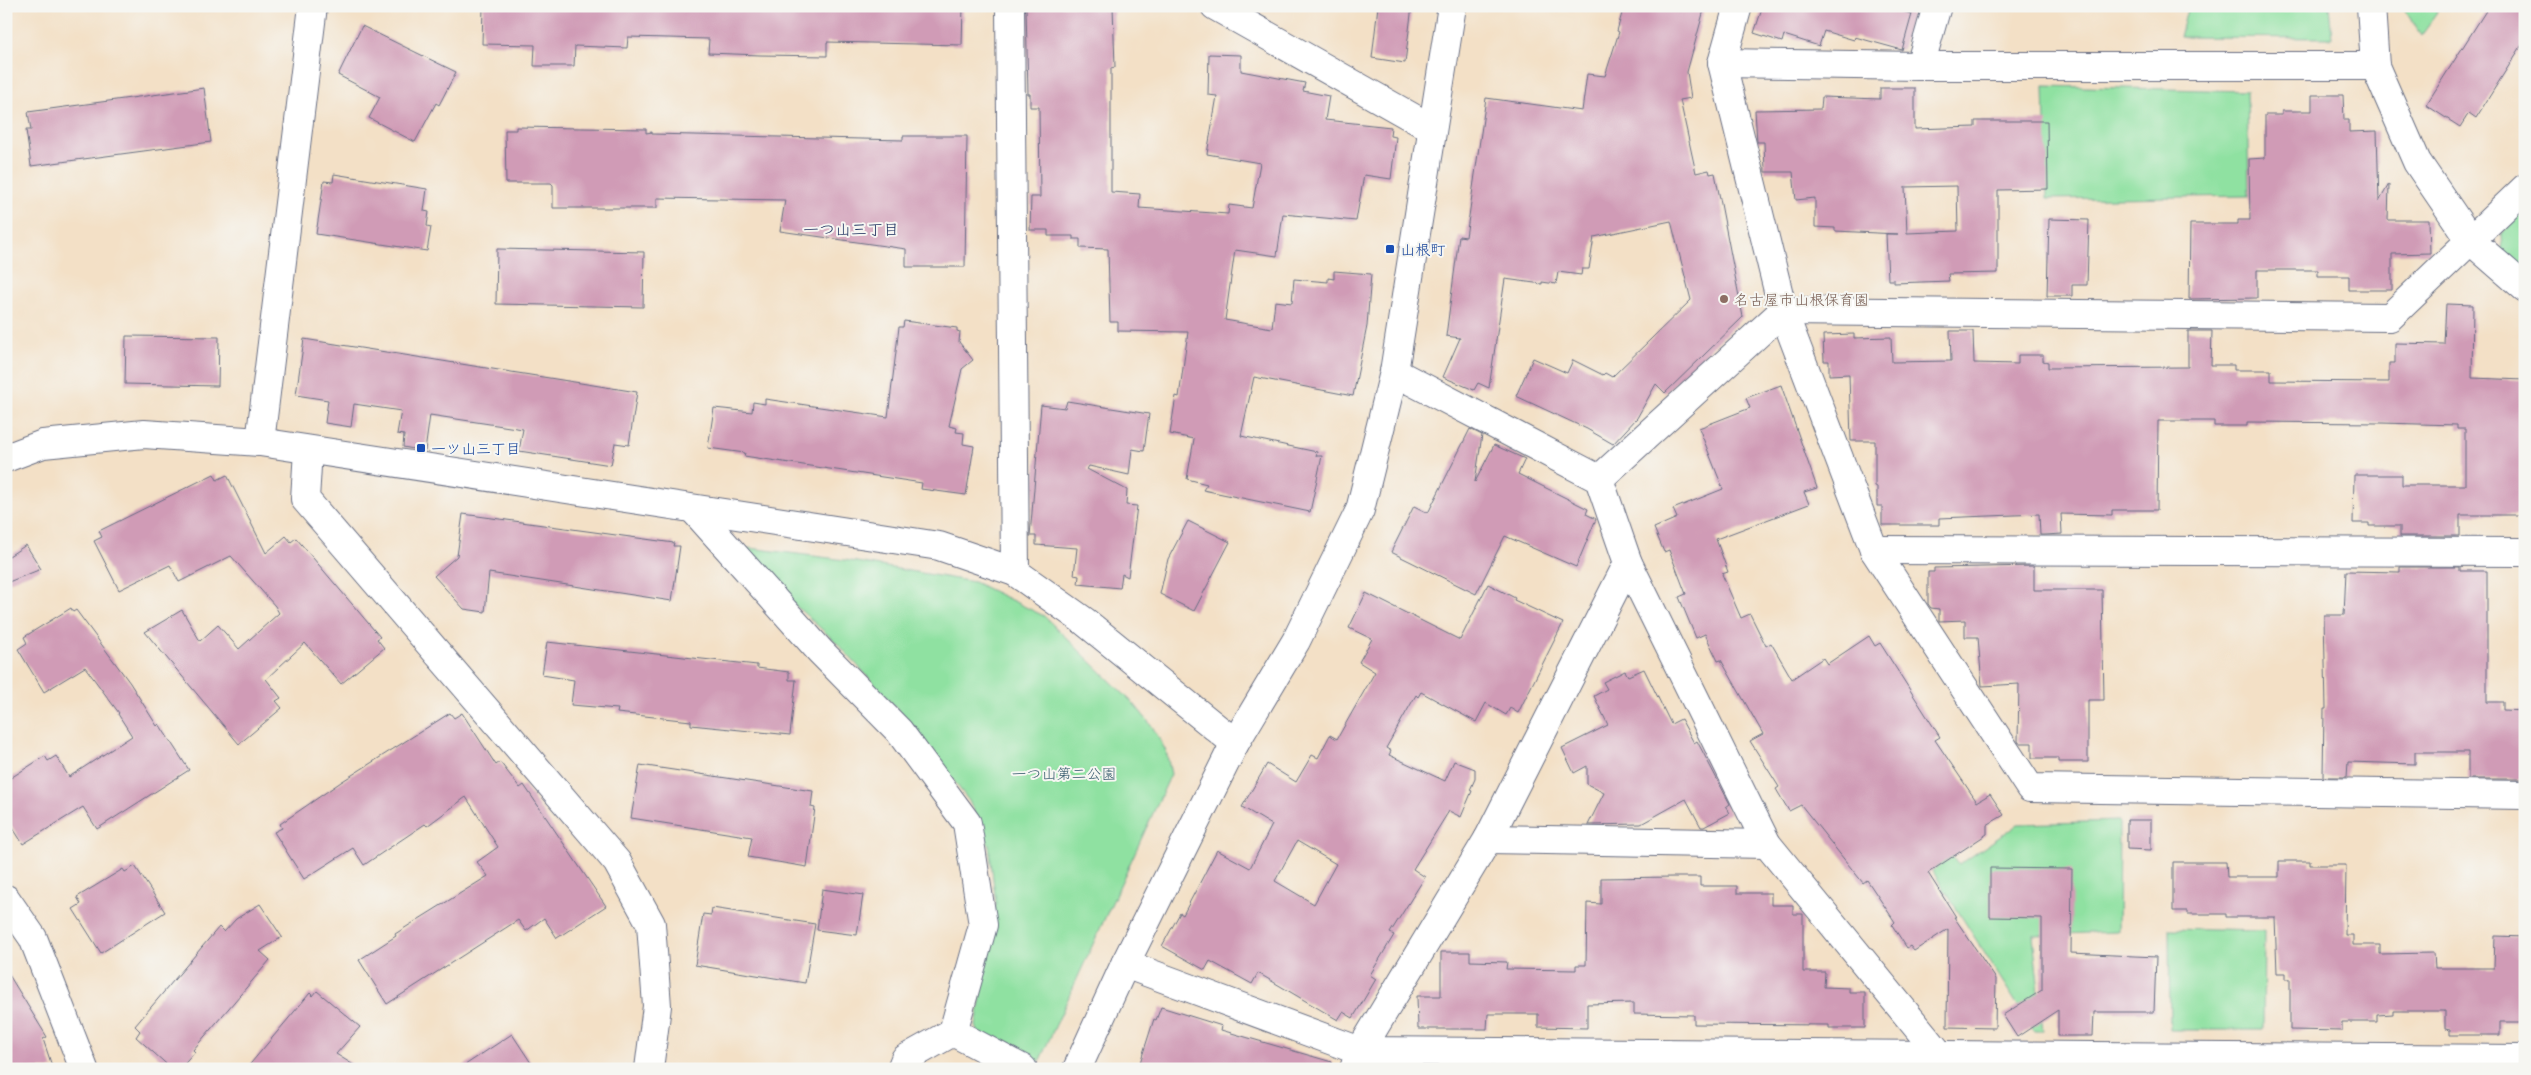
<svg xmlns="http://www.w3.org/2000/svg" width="2531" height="1075" font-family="Delius,'Klee One',sans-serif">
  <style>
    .green { fill: #8fe1a1; stroke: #558880 }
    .building { fill: #d09bb6; fill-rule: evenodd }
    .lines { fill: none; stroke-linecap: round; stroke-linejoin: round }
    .street-casing { stroke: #676d82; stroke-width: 30 }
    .secondary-casing { stroke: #676d82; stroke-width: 30 }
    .street { stroke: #fff; stroke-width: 28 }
    .secondary { stroke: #fff; stroke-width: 28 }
    .transit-dot { fill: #1a4fb4; stroke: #f6f6f2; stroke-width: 2 }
    .education-dot { fill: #8d6e63; stroke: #f6f6f2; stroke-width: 2 }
    .labels { text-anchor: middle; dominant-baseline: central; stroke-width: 4; stroke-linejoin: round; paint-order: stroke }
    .transit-label { font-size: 15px; fill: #164399; stroke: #f6f6f2; text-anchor: start }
    .education-label { font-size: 15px; fill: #785e54; stroke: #f6f6f2; text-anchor: start }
    .park-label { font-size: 15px; fill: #385c6f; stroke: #f6f6f2 }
    .neighbourhood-label { font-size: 16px; fill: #1b2f5e; stroke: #f6f6f2 }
  </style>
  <rect width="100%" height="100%" fill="#f6f6f2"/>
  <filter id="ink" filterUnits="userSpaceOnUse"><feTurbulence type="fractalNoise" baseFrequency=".02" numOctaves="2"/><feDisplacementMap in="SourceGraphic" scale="10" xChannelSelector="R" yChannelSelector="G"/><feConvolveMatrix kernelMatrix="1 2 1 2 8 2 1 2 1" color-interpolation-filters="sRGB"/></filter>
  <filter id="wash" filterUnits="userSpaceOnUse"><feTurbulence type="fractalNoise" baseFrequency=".0096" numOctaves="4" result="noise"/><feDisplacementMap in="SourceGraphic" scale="20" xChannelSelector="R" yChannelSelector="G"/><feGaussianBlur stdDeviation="1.12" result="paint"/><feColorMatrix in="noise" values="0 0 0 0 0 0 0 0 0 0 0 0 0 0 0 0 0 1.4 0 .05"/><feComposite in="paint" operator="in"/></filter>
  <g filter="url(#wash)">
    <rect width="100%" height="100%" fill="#f3e0c6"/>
    <!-- green -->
    <g class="green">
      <polygon points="2188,6 2329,6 2332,38 2180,37"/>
      <polygon points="2402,6 2442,6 2421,35"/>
      <polygon points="2044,86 2247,91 2249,196 2047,199"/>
      <polygon points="2525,210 2525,269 2502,252 2501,234"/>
      <polygon points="750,548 845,560 974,582 1044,616 1134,704 1152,726 1166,751 1171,774 1038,1064 981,1039 976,1026 996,904 989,845 969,801 909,722 837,643 737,553"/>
      <polygon points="2119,821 2118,932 2033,935 2043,1031 2034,1031 1918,848 1937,836 1959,865 2018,824"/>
      <polygon points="2169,929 2264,931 2263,1030 2170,1030"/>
    </g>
    <g id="blocks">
      <!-- building -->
      <g class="building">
        <polygon points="483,6 963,6 962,45 827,42 827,56 760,55 708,53 709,39 628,37 627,48 575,46 574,66 534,66 535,45 482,44"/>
        <polygon points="1026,6 1113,6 1115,67 1111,68 1111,192 1140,194 1139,208 1228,214 1229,205 1252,208 1260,163 1207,154 1217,96 1208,95 1209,54 1241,55 1241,71 1305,83 1303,91 1329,96 1325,120 1391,127 1390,136 1396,137 1391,179 1364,175 1356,221 1283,214 1277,256 1235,250 1225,320 1248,324 1272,328 1275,301 1292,303 1294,279 1328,282 1328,278 1334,279 1334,271 1371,274 1367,326 1353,396 1254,377 1241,436 1317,452 1316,456 1322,456 1310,512 1203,490 1207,484 1187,479 1194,439 1170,434 1176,396 1179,397 1188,332 1118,331 1118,322 1110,322 1108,249 1080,248 1080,239 1073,239 1073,236 1048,236 1048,230 1030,230 1031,197 1040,197 1039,107 1030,107 1030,94 1028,94"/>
        <polygon points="1378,6 1412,6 1405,63 1372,58"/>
        <polygon points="1624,6 1705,6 1687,72 1691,98 1680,100 1696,173 1709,170 1710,174 1715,173 1743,317 1665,393 1656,384 1637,418 1613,444 1587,429 1516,396 1533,358 1567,373 1573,360 1603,375 1605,373 1612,377 1691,300 1671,221 1594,237 1589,269 1582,269 1581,275 1558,272 1556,284 1542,282 1542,284 1505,279 1489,388 1478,383 1474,390 1443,377 1460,338 1446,336 1459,236 1466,237 1486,98 1582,111 1587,74 1605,76 1619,32 1617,31"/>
        <polygon points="1763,6 1884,6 1912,14 1902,50 1855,37 1854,40 1824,31 1819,46 1784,35 1782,42 1754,33"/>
        <polygon points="2489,6 2525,6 2525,40 2476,118 2469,113 2460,127 2426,105"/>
        <polygon points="362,26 456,72 439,105 436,103 415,142 369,118 380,97 338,75"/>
        <polygon points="204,88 211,142 31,166 26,130 31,130 28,112"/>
        <path d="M1880,88H1915V129L1975,127V121H2047L2048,189L1998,190V273L1948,274L1949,281L1894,283V280H1888L1886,234H1898L1835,231V228L1815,227V198L1796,200L1793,172H1765L1764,142H1757L1755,110L1821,109L1822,97L1880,99ZM1957,186L1958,231L1907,233L1905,187Z"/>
        <polygon points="2312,95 2343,95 2344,120 2349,120 2349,132 2377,131 2379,202 2389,184 2388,220 2429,220 2430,253 2392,254 2392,290 2349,290 2349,276 2318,276 2318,270 2257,270 2257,298 2189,299 2190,224 2238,224 2238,220 2250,220 2249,159 2265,158 2265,115 2282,115 2282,111 2312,111"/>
        <polygon points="516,127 646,129 646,133 652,132 652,134 903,140 903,136 967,136 965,267 906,267 906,249 780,231 785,200 657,198 657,208 553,208 553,185 551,183 506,183 505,130 516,130"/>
        <polygon points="334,174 427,189 424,211 429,212 427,226 431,227 427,251 316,234 324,181 333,182"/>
        <polygon points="2049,219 2089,220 2087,285 2072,285 2072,296 2047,296"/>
        <polygon points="497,249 644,252 643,307 496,304"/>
        <polygon points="2446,304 2473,305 2472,378 2525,380 2525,515 2460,515 2460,536 2400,536 2400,526 2369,526 2369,523 2353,523 2354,475 2402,475 2402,485 2465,485 2465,429 2457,429 2457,425 2381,423 2247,422 2247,426 2214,426 2214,421 2158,421 2157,510 2112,510 2112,515 2061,514 2062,534 2045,535 2040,535 2039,514 1939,518 1939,525 1882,525 1882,506 1877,506 1877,487 1875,486 1875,441 1851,441 1849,374 1829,375 1829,361 1824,361 1823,335 1854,334 1854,338 1891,337 1892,362 1951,361 1950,331 1973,331 1974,363 2018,364 2018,355 2043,355 2043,361 2048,362 2048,368 2188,367 2188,331 2212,331 2211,365 2234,365 2234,370 2271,370 2271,381 2389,382 2389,363 2395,363 2395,343 2444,344"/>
        <polygon points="904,321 957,328 957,331 960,332 959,342 973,360 962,369 949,426 957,428 956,432 964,433 963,444 974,446 966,495 921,489 922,483 744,456 745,453 708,448 714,408 752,412 753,402 765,404 765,399 888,417 899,327 903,327"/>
        <polygon points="126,336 219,337 218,386 125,384"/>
        <polygon points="304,339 637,392 629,445 615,443 611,465 519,451 523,429 443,417 430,415 425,451 403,447 404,435 397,434 401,411 354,404 351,427 325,423 328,400 296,395"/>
        <polygon points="1781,385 1817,488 1804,492 1809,504 1716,539 1728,572 1722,574 1741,618 1750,614 1766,646 1771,643 1792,679 1823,658 1827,664 1869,636 1875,646 1880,643 1940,737 1935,740 1977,802 1990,794 2004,815 1987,825 1987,834 1928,873 1956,917 1954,917 1996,979 1995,1028 1947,1027 1948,929 1914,951 1910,946 1907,948 1892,925 1895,922 1867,880 1863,883 1801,805 1789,811 1776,789 1779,787 1750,741 1763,734 1721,660 1718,661 1705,634 1696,638 1679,597 1686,594 1669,550 1664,552 1654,528 1677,518 1673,509 1723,489 1699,428 1750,408 1746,398"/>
        <polygon points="1067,401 1149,414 1144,451 1132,449 1129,475 1089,466 1087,469 1127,490 1126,505 1137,506 1128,577 1122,574 1120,588 1078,584 1079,576 1074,575 1077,548 1036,545 1036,536 1030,536 1041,405 1065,408"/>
        <polygon points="1470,429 1482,435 1475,482 1494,445 1525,459 1518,474 1588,509 1586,514 1596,519 1576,567 1505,536 1476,594 1391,552 1414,506 1428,513"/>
        <polygon points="214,474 217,480 227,475 266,553 286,536 291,542 296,538 380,637 377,639 384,648 341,684 305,643 266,679 281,698 276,701 282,708 239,744 145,632 182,610 200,641 218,625 239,649 279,613 275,606 231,556 179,582 170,565 119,590 94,541 102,537 99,531"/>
        <polygon points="463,514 674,543 673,546 680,546 672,601 489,573 485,612 464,609 434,576 457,556"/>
        <polygon points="1188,521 1230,542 1194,611 1160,594 1168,559"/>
        <polygon points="26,545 41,569 6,583 6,558"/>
        <polygon points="2034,566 2034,590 2102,590 2104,700 2088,700 2088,762 2058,762 2058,758 2032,758 2032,743 2019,743 2018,741 2019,684 1982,686 1978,637 1965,637 1965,620 1939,621 1939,609 1931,608 1928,604 1928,572 1934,572 1934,568"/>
        <polygon points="2400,567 2460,567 2460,571 2487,571 2487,702 2503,702 2503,710 2525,711 2525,779 2468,779 2468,752 2415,752 2415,764 2348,762 2347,777 2323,777 2324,709 2326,709 2324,615 2344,615 2346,571 2400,572"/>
        <path d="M1488,584L1515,598L1514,600L1563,623L1518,713L1510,708L1506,715L1486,703L1476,722L1421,692L1418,697L1416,695L1386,748L1391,751L1389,755L1445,781L1454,761L1475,769V779L1470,790L1472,791L1461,817L1449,811L1413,869L1425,877L1390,933L1394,935L1370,975L1376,979L1353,1018L1343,1012L1338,1020L1258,973L1252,984L1210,961L1205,970L1162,946L1180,913L1183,915L1217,850L1250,868L1272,825L1242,807L1267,764L1296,782L1312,755L1318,758L1330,735L1337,739L1375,672L1359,662L1372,639L1349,628L1366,593L1460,640ZM1297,841L1336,864L1314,904L1275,881Z"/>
        <polygon points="71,608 73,612 76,610 130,683 157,726 159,724 189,770 97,829 83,807 23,844 6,817 6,781 45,756 48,761 56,756 69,777 132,736 118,714 119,713 85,667 44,692 18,649 27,643 24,637"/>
        <polygon points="547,642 757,665 757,668 789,672 789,680 796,680 790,735 691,725 691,721 617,713 618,709 571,705 574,680 542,675"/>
        <polygon points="1644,669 1671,724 1681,719 1694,743 1697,741 1730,804 1726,807 1730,813 1704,827 1701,827 1686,799 1641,824 1588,825 1604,793 1587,784 1587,766 1574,773 1562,748 1608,725 1594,696 1607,689 1603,682 1625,671 1628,676"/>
        <polygon points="450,713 454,718 462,713 496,765 500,762 520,788 524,785 606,906 557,938 544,918 526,931 518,920 387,1004 359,960 396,936 395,934 488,876 477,862 498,847 466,797 427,826 425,824 364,865 353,848 304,879 274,832 282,828 280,824 341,782"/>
        <polygon points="640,765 813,791 811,807 815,808 807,867 748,857 752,837 631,818"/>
        <polygon points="2127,820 2151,820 2151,850 2127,849"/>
        <polygon points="2279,861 2310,861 2310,865 2346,865 2345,935 2353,935 2353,945 2380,945 2380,954 2434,953 2435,968 2494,968 2495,936 2525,937 2525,1022 2500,1022 2500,1035 2450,1035 2450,1030 2445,1029 2445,1011 2393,1011 2393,1014 2377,1015 2377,1022 2342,1022 2342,1031 2290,1030 2290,979 2286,979 2286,973 2277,973 2275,917 2226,917 2226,914 2187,914 2187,911 2173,911 2173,862 2226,862 2227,877 2279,877"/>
        <polygon points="135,866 165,912 101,953 73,909 81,904 77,897 123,869 125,872"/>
        <polygon points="1990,868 2072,869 2071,953 2156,957 2154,1012 2094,1012 2093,1036 2058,1036 2058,1010 2017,1037 2003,1015 2042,990 2042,918 1990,917"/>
        <polygon points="1674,877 1700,877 1700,886 1737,886 1737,893 1771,893 1771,905 1793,905 1793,914 1803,914 1803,972 1825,972 1824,987 1849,988 1849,992 1865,992 1865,1028 1829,1028 1829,1025 1694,1024 1694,1015 1634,1014 1634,1003 1587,1004 1587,1028 1538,1027 1538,1014 1488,1014 1487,1029 1418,1029 1417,996 1441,996 1441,952 1470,952 1470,961 1507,962 1506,969 1576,970 1576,965 1586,965 1587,903 1601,904 1601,878"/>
        <polygon points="822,889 863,895 857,935 817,930"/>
        <polygon points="260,904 282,937 260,951 270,960 193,1050 195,1052 180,1069 172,1069 136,1037 140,1031 135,1026 219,927 224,932 236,919"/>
        <polygon points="712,908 815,924 805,983 695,965 703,914 711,915"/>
        <polygon points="6,970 47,1037 43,1039 53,1069 6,1069"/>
        <polygon points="317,991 360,1027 336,1054 360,1069 246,1069 310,993 313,996"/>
        <polygon points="1161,1007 1222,1026 1221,1030 1332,1062 1332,1069 1138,1069 1154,1019 1156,1020"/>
        <polygon points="512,1034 535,1069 459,1069"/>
      </g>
    </g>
  </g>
  <g filter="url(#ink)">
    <use href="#blocks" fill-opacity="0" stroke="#676d82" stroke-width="1"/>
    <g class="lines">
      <defs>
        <g id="street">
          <polyline points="1010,6 1015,572"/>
          <polyline points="1215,6 1431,128"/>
          <polyline points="1738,6 1722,63 1783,311 1874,550 2030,788 2525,795"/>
          <polyline points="2371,6 2375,66 2417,162 2471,241 2525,288"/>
          <polyline points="1722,63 1920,66 2375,66"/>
          <polyline points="1920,66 1937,6"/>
          <polyline points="260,442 313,6"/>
          <polyline points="308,450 305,499 617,862 651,924 657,1006 649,1069"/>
          <polyline points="1599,479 1783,311 2390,317 2525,188"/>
          <polyline points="693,509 820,651 899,731 967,823 983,925 953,1032"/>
          <polyline points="1874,550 2525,552"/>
          <polyline points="1628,563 1767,844 1940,1055"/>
          <polyline points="1488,839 1767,844"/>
          <polyline points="1125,964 1360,1051 1940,1055"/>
          <polyline points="901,1069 905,1059 953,1032 1023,1069"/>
          <polyline points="1354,1069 1360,1051 1488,839 1628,563 1599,479 1394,372"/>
          <polyline points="1941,1069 1940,1055 2525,1059"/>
        </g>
        <g id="secondary">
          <polyline points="6,458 43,444 144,434 260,442 939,546 1015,572 1084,621 1235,743"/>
          <polyline points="6,899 33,938 84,1069"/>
          <polyline points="1077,1069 1125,964 1235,743 1296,641 1360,510 1394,372 1452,6"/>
        </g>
      </defs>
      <!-- street casing -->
      <use href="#street" class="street-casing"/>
      <!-- secondary casing -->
      <use href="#secondary" class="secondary-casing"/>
      <!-- street -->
      <use href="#street" class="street"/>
      <!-- secondary -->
      <use href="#secondary" class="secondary"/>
    </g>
  </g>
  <!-- markers -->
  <g class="transit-dot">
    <rect x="1385" y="244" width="10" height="10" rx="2.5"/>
    <rect x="416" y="443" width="10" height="10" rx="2.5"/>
  </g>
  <circle class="education-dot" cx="1724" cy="299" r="5"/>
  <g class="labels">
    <!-- transit labels -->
    <g class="transit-label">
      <text x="1400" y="249">山根町</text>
      <text x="431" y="448">一ツ山三丁目</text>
    </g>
    <!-- education labels -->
    <g class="education-label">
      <text x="1734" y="299">名古屋市山根保育園</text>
    </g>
    <!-- park labels -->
    <g class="park-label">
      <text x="1064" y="773">一つ山第二公園</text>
    </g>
    <!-- neighbourhood labels -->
    <g class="neighbourhood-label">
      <text x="851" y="229">一つ山三丁目</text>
    </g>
  </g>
  <!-- margin -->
  <rect width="2531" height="1075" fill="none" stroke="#f6f6f2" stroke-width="25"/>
</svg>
